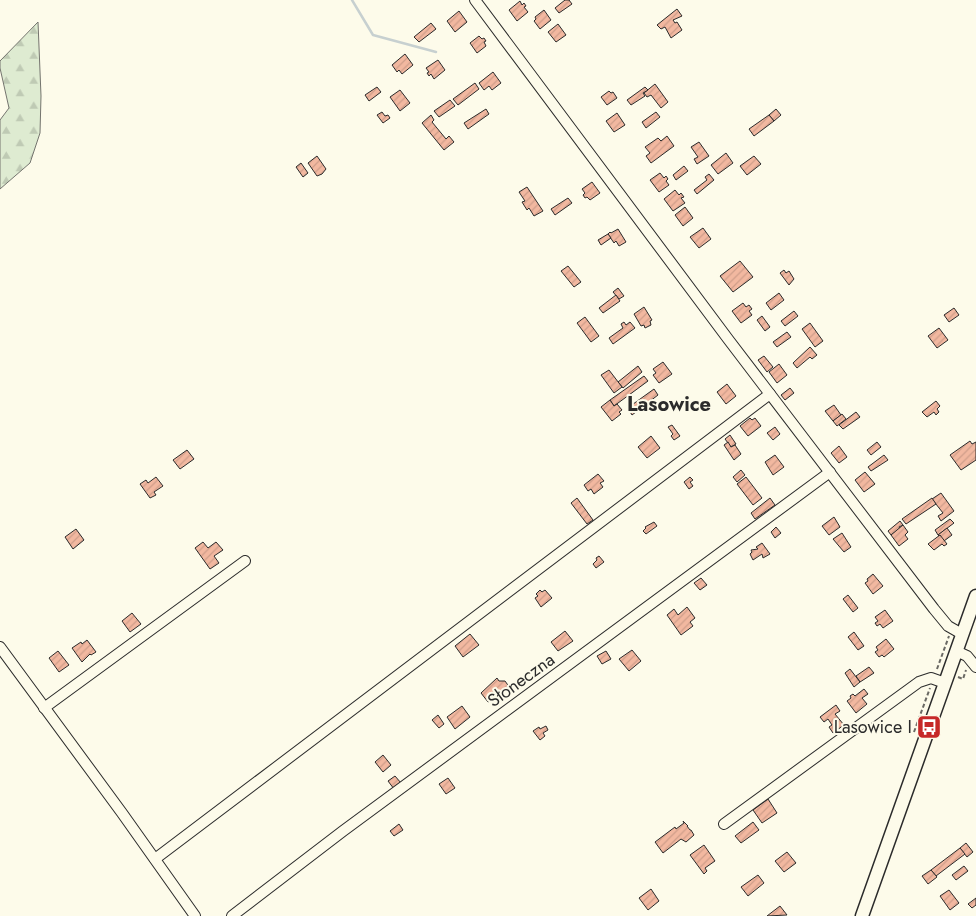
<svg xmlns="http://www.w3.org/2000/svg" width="976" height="916" font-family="Jost,sans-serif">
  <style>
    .forest { fill: url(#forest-firs); stroke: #74746e }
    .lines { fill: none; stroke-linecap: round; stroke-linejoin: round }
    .stream { stroke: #c7d0d0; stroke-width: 2.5 }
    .building { fill: url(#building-hatch); stroke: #2b2b2b }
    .minor-casing { stroke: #2b2b2b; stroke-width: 12 }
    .major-casing { stroke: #2b2b2b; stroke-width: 15 }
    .path { stroke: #6a6964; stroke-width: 2; stroke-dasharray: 4 2.5; stroke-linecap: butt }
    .minor { stroke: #fdfbea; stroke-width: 10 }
    .major { stroke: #fdfbea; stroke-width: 12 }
    .labels { text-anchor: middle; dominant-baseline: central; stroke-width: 4; stroke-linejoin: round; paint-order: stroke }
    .street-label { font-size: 18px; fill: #2b2b2b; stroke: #fdfbea }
    .poi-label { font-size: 18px; fill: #2b2b2b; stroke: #fdfbea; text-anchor: end }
    .quarter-label { font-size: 20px; font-weight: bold; fill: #2b2b2b; stroke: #fdfbea }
  </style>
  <defs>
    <pattern id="forest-firs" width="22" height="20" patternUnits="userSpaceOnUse" patternTransform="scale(1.25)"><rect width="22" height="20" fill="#deebd1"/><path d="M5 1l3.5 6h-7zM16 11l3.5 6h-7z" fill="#bfcab4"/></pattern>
    <pattern id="building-hatch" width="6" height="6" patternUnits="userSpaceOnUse" patternTransform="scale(1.25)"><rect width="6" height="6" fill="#f2b8a0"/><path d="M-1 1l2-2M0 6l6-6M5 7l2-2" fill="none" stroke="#d09e8a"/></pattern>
  </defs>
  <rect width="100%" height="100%" fill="#fdfbea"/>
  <!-- forest -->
  <polygon class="forest" points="38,22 41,96 40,133 30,163 0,189 0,120 9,108 0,68 0,61"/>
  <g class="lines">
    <!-- stream -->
    <polyline class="stream" points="352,0 373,35 436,52"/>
  </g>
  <!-- building -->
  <g class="building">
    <polygon points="565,0 569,0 572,4 559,13 555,8"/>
    <polygon points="520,1 522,5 524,3 526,6 524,7 528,12 517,21 509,10"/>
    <polygon points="677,9 682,16 673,20 675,23 677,22 682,30 671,38 665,27 661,29 657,25"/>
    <polygon points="544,10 551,20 540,29 534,21 536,19 535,17"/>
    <polygon points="459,11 467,22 455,32 447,21"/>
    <polygon points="431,23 436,29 419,42 414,37"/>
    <polygon points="558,24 566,35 556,42 548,32"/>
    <polygon points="479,36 482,39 484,38 486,41 484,42 486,46 477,53 470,43"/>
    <polygon points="405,54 413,65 402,74 399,70 397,72 392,65"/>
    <polygon points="438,60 445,70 434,79 431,74 429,76 427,73 429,72 426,68"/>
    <polygon points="493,72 501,83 492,90 489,86 484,90 479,83"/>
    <polygon points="475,83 479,89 458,105 453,99"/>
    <polygon points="655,84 668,102 661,108 651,95 647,97 644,93"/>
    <polygon points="377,87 381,92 369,101 365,95"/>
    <polygon points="645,87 648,90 643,93 645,96 631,105 627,100"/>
    <polygon points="400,90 410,103 400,111 390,97"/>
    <polygon points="609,91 611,93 613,92 617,98 607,105 601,97"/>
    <polygon points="450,100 455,106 439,117 434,111"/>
    <polygon points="486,109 489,114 468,129 464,123"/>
    <polygon points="776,109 781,115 774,121 769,115"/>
    <polygon points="382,112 385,116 388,115 390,118 383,123 377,115"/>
    <polygon points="656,112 660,117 646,128 642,122"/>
    <polygon points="617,113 625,125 614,132 606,121"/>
    <polygon points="431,115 434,120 432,122 446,139 449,136 454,142 444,150 422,123"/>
    <polygon points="769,115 774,121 754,136 749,129"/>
    <polygon points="667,136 674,146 651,163 646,156 650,153 645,147 658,138 661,141"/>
    <polygon points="699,142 709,156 697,164 694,159 698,157 691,147"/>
    <polygon points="726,153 733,163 718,174 711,165"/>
    <polygon points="317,156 326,169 322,174 317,176 308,163"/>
    <polygon points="754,156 761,164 747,175 740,166"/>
    <polygon points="301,163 308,173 303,177 296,167"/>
    <polygon points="684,166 688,171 676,180 673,175"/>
    <polygon points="660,173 664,178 666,176 668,179 666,181 669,185 659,192 650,180"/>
    <polygon points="709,174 714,180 697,194 694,190 707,180 705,177"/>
    <polygon points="592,182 600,193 590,200 587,197 585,198 583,195 585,193 582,189"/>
    <polygon points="527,187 543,211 534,216 529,208 527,210 522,202 525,201 519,192"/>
    <polygon points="675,190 679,195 681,193 684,197 681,198 685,203 673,211 664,199"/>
    <polygon points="568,198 572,203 555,215 551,209"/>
    <polygon points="685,207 693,218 683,226 675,215"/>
    <polygon points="703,228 711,239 699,248 690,237"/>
    <polygon points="618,229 626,242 619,246 616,241 614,243 608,234 610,232 611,233"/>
    <polygon points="608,234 611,238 601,245 598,240"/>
    <polygon points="740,261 753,277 733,292 720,276"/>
    <polygon points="568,266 581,282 574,287 561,271"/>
    <polygon points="784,270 786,273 789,271 794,279 789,285 780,273"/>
    <polygon points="618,288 624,296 619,299 613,292"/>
    <polygon points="779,293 784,300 771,310 766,303"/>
    <polygon points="616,295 620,301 603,313 599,308"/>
    <polygon points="743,303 746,307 749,305 752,309 749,311 752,315 741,323 732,311"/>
    <polygon points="644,307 652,320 650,321 651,325 645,328 644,325 641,326 634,314"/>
    <polygon points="954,308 959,315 949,322 944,315"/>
    <polygon points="794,311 798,316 785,326 781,321"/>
    <polygon points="762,316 770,327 765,331 757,320"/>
    <polygon points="585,317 599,336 591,342 577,323"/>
    <polygon points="624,322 626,325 630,322 635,328 613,344 609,338 623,328 621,324"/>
    <polygon points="810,323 823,341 815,347 802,329"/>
    <polygon points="939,328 948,340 937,348 928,336"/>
    <polygon points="787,332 791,337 777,347 773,342"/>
    <polygon points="810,347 817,355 812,359 810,357 797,368 793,363"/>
    <polygon points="764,356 773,367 767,372 758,360"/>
    <polygon points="663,362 672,374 659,383 653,375 656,373 653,369"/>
    <polygon points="779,364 787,375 777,383 769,372"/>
    <polygon points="638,366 642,372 623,388 618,382"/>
    <polygon points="609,370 622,387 614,393 601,375"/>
    <polygon points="644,376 648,381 614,406 610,400"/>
    <polygon points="727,384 736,396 726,404 717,392"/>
    <polygon points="790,388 794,393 785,400 781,395"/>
    <polygon points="654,389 658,395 632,415 629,410 629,407"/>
    <polygon points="610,400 614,406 617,404 622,410 619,412 621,414 612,421 601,407"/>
    <polygon points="936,401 940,406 937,409 939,412 936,415 934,412 927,417 922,412"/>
    <polygon points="834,405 841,415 833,421 825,411"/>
    <polygon points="856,412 860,417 843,429 839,425"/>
    <polygon points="842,414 846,419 837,426 833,421"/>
    <polygon points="750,418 752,420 755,418 761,426 748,436 740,426"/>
    <polygon points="672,425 680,436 674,440 671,436 673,434 668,427"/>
    <polygon points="775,427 780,434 773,440 767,433"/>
    <polygon points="730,435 736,444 731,447 725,439"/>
    <polygon points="651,436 660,448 647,458 638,447"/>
    <polygon points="970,441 972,444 976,442 976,460 961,470 950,455"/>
    <polygon points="728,442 731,447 735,445 741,454 734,460 724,445"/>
    <polygon points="877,442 881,447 871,455 867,450"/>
    <polygon points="839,446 847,457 839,463 831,453"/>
    <polygon points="187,450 194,459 180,469 173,460"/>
    <polygon points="775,455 784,467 773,475 765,462"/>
    <polygon points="884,455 888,460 871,471 868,467"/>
    <polygon points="741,470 745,475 737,482 733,477"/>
    <polygon points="865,472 875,484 864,492 855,480"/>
    <polygon points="598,474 604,481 600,483 603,487 594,494 591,489 588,491 584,485"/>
    <polygon points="156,477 163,486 154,492 156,495 150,498 140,484 146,480 148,483"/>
    <polygon points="690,477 693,480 690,482 693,486 689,489 684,482"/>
    <polygon points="746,477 762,498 753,505 737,484"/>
    <polygon points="941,493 954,511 941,521 938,516 943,513 932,499"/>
    <polygon points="577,498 593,520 587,524 571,503"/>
    <polygon points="770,498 775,505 755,519 751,513"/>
    <polygon points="932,498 936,504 906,524 902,519"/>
    <polygon points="834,517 840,527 829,535 822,526"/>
    <polygon points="950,519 954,523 938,535 935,530"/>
    <polygon points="900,521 903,525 899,527 900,529 891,535 888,531"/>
    <polygon points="654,522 657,526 646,534 643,531 646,528 645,527"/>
    <polygon points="903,525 908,532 905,535 908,539 899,546 891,535"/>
    <polygon points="776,527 781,533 775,538 771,532"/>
    <polygon points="947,528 952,535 944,541 938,535"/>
    <polygon points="76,529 84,540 73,549 65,537"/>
    <polygon points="842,533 851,547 844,552 833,539"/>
    <polygon points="940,535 947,544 944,546 942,544 934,550 928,544"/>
    <polygon points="203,542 208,548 216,542 223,550 214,556 219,563 210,569 195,548"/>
    <polygon points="762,543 770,554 763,558 762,554 753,560 750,554 752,552 751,550 758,549 756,547"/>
    <polygon points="599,556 604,562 596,568 593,564 597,560 596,558"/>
    <polygon points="873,574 883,586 873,594 865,583 868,581 867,579"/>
    <polygon points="701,578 707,585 700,590 694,583"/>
    <polygon points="540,590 542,592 545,590 552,598 541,607 535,598 538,596 536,594"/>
    <polygon points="848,595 858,608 853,612 843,599"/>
    <polygon points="687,607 695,618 690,622 693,626 681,635 667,615 674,609 678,615"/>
    <polygon points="885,610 893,621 883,628 880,624 877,626 875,623 878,621 875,617"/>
    <polygon points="132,613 141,624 130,632 122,621"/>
    <polygon points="565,631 573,641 558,651 551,642"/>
    <polygon points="854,632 864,646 858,650 848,637"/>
    <polygon points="470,634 479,645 463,657 455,646"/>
    <polygon points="886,639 894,649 884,657 882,655 879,657 875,652 878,650 876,647"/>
    <polygon points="87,640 96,652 91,655 90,654 82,662 72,648 81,642 82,644"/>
    <polygon points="632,650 641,661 629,671 619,659"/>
    <polygon points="58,651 69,665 59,672 49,658"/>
    <polygon points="606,651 611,659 602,664 597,656"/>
    <polygon points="869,667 874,673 860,682 856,676"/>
    <polygon points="850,669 860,682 854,687 845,673"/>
    <polygon points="497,678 499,681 505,681 510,688 488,702 481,693"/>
    <polygon points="864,689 868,694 862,698 867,704 856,713 847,701 851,698 850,696 853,694 855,696"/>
    <polygon points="836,705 840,711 835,714 844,725 833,733 829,727 832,725 828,719 824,722 820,717"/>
    <polygon points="462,706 470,717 455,729 447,717"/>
    <polygon points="438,715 444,724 439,728 432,720"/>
    <polygon points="546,726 548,730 543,733 545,736 540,740 533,731 539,727 540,729"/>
    <polygon points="383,755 391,765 383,772 375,762"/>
    <polygon points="395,776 401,783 394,789 388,781"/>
    <polygon points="448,778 455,788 446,794 439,784"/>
    <polygon points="768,799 777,813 762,823 753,810"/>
    <polygon points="683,821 688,826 687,826 690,830 691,830 694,835 686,842 681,839 663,853 655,842 675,827 676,829 684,823"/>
    <polygon points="753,822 759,830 741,843 735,836"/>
    <polygon points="399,824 403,830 394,836 390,831"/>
    <polygon points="966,843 973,852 967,857 960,848"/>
    <polygon points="704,845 715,861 705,868 707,871 704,874 690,855"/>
    <polygon points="960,848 965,854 936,876 931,870"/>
    <polygon points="787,852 796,863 784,872 775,861"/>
    <polygon points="964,866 968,871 956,880 952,875"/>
    <polygon points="931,870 937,877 928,884 922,876"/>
    <polygon points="758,875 764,883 748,896 741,887"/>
    <polygon points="651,889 659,901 648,910 639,898"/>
    <polygon points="949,890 959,903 950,910 940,896"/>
    <polygon points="976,898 976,905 972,908 968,904"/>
    <polygon points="780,906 787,915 767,916"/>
  </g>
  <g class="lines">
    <defs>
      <g id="minor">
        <polyline points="475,0 728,339 934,609 948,626 962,634"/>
        <polyline points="0,647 122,813 195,916"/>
        <polyline points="956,651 967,656 976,667"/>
        <polyline points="44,708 245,561"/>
        <polyline points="724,824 919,682 931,678 945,683"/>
        <polyline points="155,859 770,394"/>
        <polyline points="232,916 343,831 830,472"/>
      </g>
      <polyline id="major" points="862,916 976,596"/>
    </defs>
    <!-- minor casing -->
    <use href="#minor" class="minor-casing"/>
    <!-- major casing -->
    <use href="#major" class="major-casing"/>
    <!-- path -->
    <g class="path">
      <polyline points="937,669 949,636"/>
      <polyline points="958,677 963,679 966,670"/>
      <polyline points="914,732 930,688"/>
    </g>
    <!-- minor -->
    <use href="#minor" class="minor"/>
    <!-- major -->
    <use href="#major" class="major"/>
  </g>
  <!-- icons -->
  <defs>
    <symbol id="bus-square" viewBox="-11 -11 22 22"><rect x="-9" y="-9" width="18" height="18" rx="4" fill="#c62828" stroke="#fdfbea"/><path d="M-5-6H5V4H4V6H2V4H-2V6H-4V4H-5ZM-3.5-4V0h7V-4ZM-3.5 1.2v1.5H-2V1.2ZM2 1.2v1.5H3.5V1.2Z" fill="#fff"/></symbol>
  </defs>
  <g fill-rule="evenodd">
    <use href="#bus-square" x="915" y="713" width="28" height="28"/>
  </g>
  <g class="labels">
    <!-- street labels -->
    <g class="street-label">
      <text transform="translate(521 680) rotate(-36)">Słoneczna</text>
    </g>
    <!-- poi labels -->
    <g class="poi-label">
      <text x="912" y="727">Lasowice I</text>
    </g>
    <!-- quarter labels -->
    <g class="quarter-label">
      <text x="669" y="404">Lasowice</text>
    </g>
  </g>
</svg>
